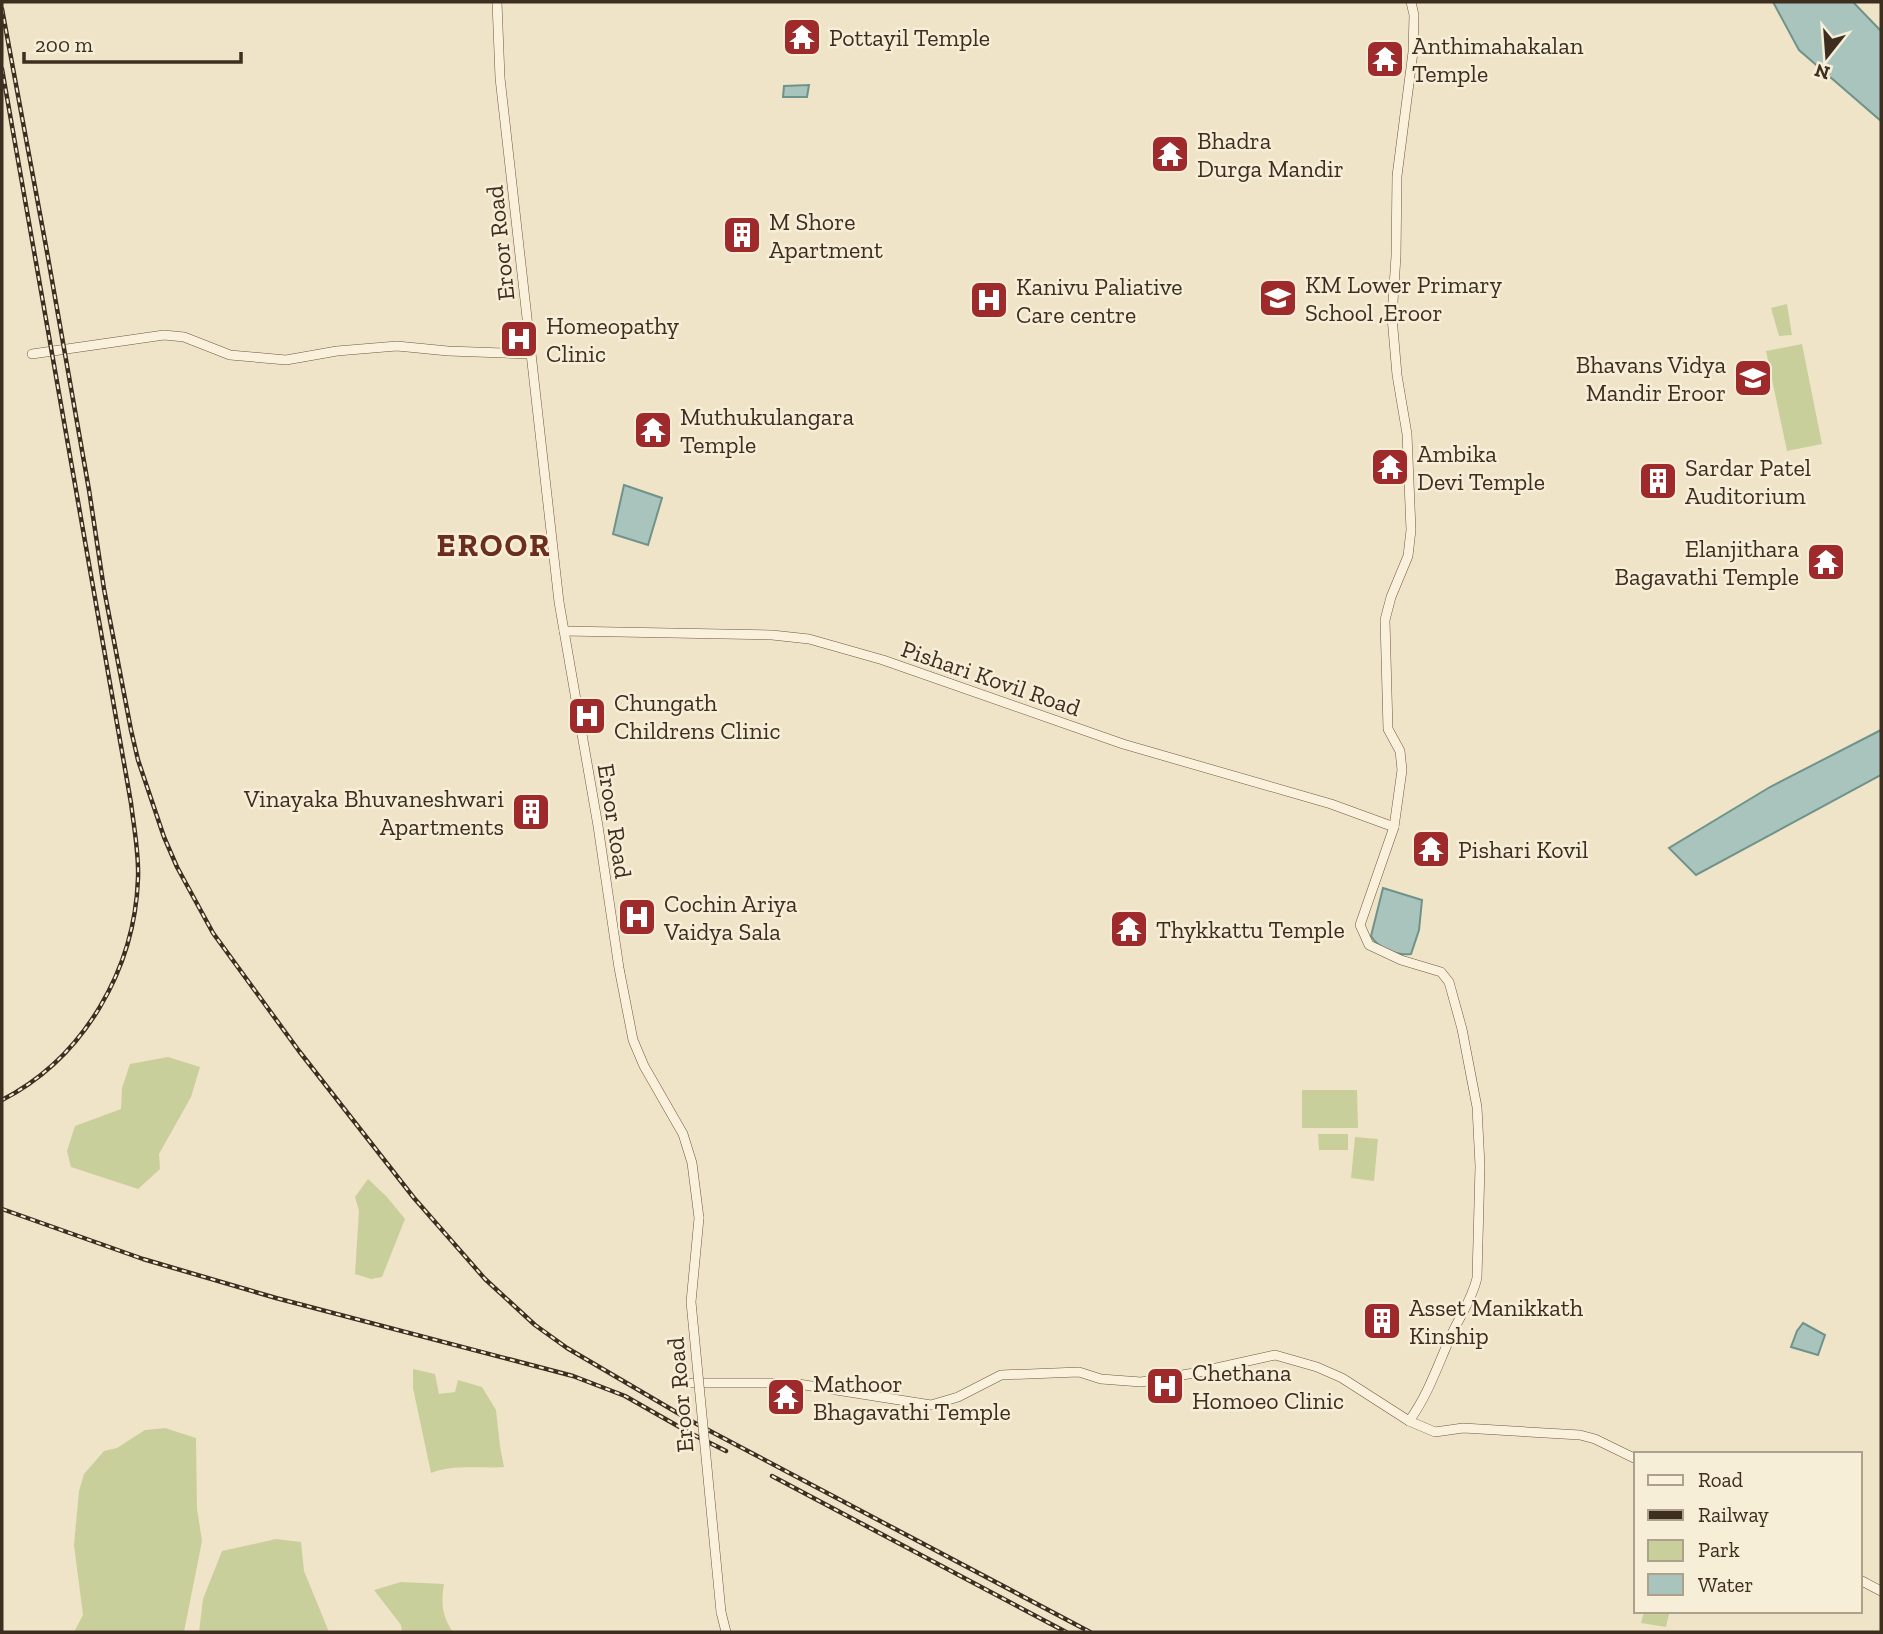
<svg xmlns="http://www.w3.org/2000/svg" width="1883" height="1634" font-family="'Zilla Slab',serif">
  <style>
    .green { fill: #c9cf9b }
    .water { fill: #a9c4bc; stroke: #6f938a; stroke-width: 2 }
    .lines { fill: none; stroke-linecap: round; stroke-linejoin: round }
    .secondary-casing { stroke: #6f573f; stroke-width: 10 }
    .secondary { stroke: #faf1dc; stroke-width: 9 }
    .rail-casing { stroke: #3d2e20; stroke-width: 4.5 }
    .rail { stroke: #f7eed8; stroke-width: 2; stroke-dasharray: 5; stroke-linecap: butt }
    .secondary-bridge-casing { stroke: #6f573f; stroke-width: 10; stroke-linecap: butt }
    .secondary-bridge { stroke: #faf1dc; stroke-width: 9 }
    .labels { text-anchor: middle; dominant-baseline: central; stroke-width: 5; stroke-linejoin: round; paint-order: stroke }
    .poi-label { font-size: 24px; fill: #3d2e20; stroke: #f7eed8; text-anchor: start }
    .street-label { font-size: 24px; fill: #3d2e20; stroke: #f7eed8 }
    .district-label { font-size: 32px; font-weight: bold; letter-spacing: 2px; fill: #6b2e1e; stroke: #f7eed8 }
  </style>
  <rect width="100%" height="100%" fill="#f0e4c8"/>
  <!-- green -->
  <g class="green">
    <polygon points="1787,304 1792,335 1779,336 1771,308"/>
    <polygon points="1802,344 1822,444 1787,451 1766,351"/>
    <polygon points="168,1057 200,1067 191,1097 159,1154 160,1169 138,1189 71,1167 67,1151 75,1126 121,1109 122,1088 130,1064"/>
    <polygon points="1302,1090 1357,1090 1358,1128 1302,1128"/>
    <polygon points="1318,1134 1348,1134 1348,1150 1319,1150"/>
    <polygon points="1355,1137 1378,1139 1374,1181 1351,1178"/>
    <polygon points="368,1179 387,1197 405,1219 382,1277 371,1279 355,1274 359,1211 355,1197"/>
    <path d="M413,1369L435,1374L439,1394L455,1392L458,1380L482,1387L496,1410L500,1446L504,1467C480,1469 454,1464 431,1473L413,1388Z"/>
    <polygon points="165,1428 196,1438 197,1508 202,1541 184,1632 74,1632 83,1615 74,1545 79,1491 84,1474 104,1451 117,1448 145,1430"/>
    <polygon points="276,1539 301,1542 304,1571 329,1632 199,1632 203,1599 222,1551"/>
    <path d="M401,1582L444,1584C441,1603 442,1616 453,1632H402L401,1625L374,1590Z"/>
    <polygon points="1644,1611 1669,1614 1666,1627 1641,1623"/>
  </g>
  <!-- water -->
  <g class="water">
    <polygon points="1773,2 1853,2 1881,31 1881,121 1799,50"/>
    <polygon points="809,85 807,97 783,97 784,86"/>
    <polygon points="624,485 662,498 648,545 613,534"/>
    <polygon points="1881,730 1881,775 1696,875 1669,848 1770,787"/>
    <path d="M1383,888L1422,900L1419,930L1411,954C1396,956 1378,948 1371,936Z"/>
    <polygon points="1803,1323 1825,1335 1818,1355 1791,1347 1797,1331"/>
  </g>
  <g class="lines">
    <defs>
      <g id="secondary">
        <polyline points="497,2 500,78 559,602 598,826 619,968 633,1040 644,1066 683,1134 692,1163 699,1218"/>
        <polyline points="32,354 164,335 184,337 230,355 286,360 337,351 397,346 448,351 530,354"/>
        <polyline points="564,631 772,635 809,639 883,660 1123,744 1331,804 1394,827"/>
        <polyline points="692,1383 792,1383 931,1405 958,1397 1001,1375 1079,1372 1101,1379 1141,1382 1194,1373 1275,1355 1317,1367 1342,1378 1409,1421 1435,1432 1463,1428 1580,1435 1595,1439 1636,1459"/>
        <path d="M1409,1421C1428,1395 1437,1367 1450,1338C1459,1317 1472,1300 1477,1278L1480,1166L1477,1107L1462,1029L1449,982L1441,972L1401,960L1369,945L1360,925L1394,827L1402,770L1400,751L1388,729L1385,620L1391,597L1408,556L1411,530L1407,434L1397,375L1392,317L1396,256L1397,176L1413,52L1414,15L1411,2"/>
        <polyline points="1860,1580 1881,1591"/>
        <polyline points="721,1612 726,1632"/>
      </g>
    </defs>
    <!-- secondary casing -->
    <use href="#secondary" class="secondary-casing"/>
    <!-- secondary -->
    <use href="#secondary" class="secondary"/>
    <defs>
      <g id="rail">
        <polyline points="2,9 47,252 89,490 104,589 131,730 138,760 164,837 177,867 213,933 299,1051 414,1198 485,1279 535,1325 567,1348 693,1422 1090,1632"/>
        <path d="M2,69L131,803C134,828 139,853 138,878C135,969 84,1058 2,1100"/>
        <polyline points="2,1209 143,1259 276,1298 573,1376 625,1396 690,1433 726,1451"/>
        <polyline points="772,1476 1066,1632"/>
      </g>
    </defs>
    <!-- rail casing -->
    <use href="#rail" class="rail-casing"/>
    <!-- rail -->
    <use href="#rail" class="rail"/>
    <defs>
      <polyline id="secondary-bridge" points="699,1218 691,1302 721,1612"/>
    </defs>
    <!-- secondary-bridge casing -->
    <use href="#secondary-bridge" class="secondary-bridge-casing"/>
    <!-- secondary-bridge -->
    <use href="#secondary-bridge" class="secondary-bridge"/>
  </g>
  <!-- icons -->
  <defs>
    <symbol id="temple-square" viewBox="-11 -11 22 22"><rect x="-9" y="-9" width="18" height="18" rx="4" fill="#9e2a2b" stroke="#f7eed8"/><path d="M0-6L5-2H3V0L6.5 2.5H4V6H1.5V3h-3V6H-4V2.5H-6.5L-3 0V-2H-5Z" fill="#fff"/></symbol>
    <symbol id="building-square" viewBox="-11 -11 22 22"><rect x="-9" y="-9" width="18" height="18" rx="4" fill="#9e2a2b" stroke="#f7eed8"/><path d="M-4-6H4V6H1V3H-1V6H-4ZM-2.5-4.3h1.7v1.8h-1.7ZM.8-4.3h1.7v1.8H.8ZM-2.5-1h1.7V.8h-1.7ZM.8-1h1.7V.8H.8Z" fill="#fff"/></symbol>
    <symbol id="school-square" viewBox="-11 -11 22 22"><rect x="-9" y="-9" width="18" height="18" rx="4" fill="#9e2a2b" stroke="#f7eed8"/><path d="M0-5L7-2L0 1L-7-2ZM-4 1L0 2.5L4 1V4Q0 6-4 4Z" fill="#fff"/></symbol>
    <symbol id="hospital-square" viewBox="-11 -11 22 22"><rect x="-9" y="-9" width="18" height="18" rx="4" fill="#9e2a2b" stroke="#f7eed8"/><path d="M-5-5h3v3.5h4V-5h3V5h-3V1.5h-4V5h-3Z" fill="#fff"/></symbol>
  </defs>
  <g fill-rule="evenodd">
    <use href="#temple-square" x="780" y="15" width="44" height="44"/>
    <use href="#temple-square" x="1363" y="37" width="44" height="44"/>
    <use href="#temple-square" x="1148" y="132" width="44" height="44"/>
    <use href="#building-square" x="720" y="213" width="44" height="44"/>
    <use href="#school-square" x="1256" y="276" width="44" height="44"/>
    <use href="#hospital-square" x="967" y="278" width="44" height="44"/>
    <use href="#hospital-square" x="497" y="317" width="44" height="44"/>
    <use href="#school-square" x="1731" y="356" width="44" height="44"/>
    <use href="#temple-square" x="631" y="408" width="44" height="44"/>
    <use href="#temple-square" x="1368" y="445" width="44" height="44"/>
    <use href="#building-square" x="1636" y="459" width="44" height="44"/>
    <use href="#temple-square" x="1804" y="540" width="44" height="44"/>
    <use href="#hospital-square" x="565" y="694" width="44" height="44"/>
    <use href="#building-square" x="509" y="790" width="44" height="44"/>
    <use href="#temple-square" x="1409" y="827" width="44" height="44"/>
    <use href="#hospital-square" x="615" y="895" width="44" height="44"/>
    <use href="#temple-square" x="1107" y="907" width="44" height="44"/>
    <use href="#building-square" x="1360" y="1299" width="44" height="44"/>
    <use href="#hospital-square" x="1143" y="1364" width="44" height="44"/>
    <use href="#temple-square" x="764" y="1375" width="44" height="44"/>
  </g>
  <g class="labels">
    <!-- poi labels -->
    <g class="poi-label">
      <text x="829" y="37">Pottayil Temple</text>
      <text x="1412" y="45">Anthimahakalan<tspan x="1412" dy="28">Temple</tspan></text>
      <text x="1197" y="140">Bhadra<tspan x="1197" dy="28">Durga Mandir</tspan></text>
      <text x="769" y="221">M Shore<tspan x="769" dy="28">Apartment</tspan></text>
      <text x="1305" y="284">KM Lower Primary<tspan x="1305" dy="28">School ,Eroor</tspan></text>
      <text x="1016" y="286">Kanivu Paliative<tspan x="1016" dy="28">Care centre</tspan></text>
      <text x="546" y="325">Homeopathy<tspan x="546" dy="28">Clinic</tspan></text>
      <text x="1726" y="364" text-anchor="end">Bhavans Vidya<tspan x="1726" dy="28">Mandir Eroor</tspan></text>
      <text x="680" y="416">Muthukulangara<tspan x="680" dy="28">Temple</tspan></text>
      <text x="1417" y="453">Ambika<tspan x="1417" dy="28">Devi Temple</tspan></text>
      <text x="1685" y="467">Sardar Patel<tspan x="1685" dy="28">Auditorium</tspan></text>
      <text x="1799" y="548" text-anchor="end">Elanjithara<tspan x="1799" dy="28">Bagavathi Temple</tspan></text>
      <text x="614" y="702">Chungath<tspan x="614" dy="28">Childrens Clinic</tspan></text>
      <text x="504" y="798" text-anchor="end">Vinayaka Bhuvaneshwari<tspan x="504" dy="28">Apartments</tspan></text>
      <text x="1458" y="849">Pishari Kovil</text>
      <text x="664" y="903">Cochin Ariya<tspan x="664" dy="28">Vaidya Sala</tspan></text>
      <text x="1156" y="929">Thykkattu Temple</text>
      <text x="1409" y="1307">Asset Manikkath<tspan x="1409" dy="28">Kinship</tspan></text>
      <text x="1192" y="1372">Chethana<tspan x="1192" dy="28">Homoeo Clinic</tspan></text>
      <text x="813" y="1383">Mathoor<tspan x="813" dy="28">Bhagavathi Temple</tspan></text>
    </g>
    <!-- street labels -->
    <g class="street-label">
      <text transform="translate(500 243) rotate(-96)">Eroor Road</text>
      <text transform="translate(991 678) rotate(19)">Pishari Kovil Road</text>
      <text transform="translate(615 821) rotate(81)">Eroor Road</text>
      <text transform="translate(680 1395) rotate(-95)">Eroor Road</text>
    </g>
    <!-- district labels -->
    <g class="district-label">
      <text x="494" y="545">EROOR</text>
    </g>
  </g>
  <!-- border -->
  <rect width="1883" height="1634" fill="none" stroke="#3d2e20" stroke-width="7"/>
  <!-- legend -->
  <rect x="1634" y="1452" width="228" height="161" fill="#f7eed8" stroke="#ada18e" stroke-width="2"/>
  <rect x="1648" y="1475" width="35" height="10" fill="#faf1dc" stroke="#ada18e" stroke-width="2"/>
  <text x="1698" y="1487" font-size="21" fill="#3d2e20">Road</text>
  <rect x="1648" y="1510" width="35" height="10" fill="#3d2e20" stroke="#ada18e" stroke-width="2"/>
  <text x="1698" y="1522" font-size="21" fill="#3d2e20">Railway</text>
  <rect x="1648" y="1540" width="35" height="21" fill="#c9cf9b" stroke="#ada18e" stroke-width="2"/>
  <text x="1698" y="1557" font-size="21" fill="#3d2e20">Park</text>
  <rect x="1648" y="1574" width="35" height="21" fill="#a9c4bc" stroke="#ada18e" stroke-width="2"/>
  <text x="1698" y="1592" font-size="21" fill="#3d2e20">Water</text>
  <!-- north arrow -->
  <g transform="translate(1827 56) rotate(197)" stroke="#f7eed8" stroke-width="5" paint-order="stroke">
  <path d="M0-5L12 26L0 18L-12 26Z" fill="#3d2e20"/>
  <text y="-10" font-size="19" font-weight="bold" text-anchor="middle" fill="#3d2e20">N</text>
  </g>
  <!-- scale -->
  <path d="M24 52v10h217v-10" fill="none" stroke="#3d2e20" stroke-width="3.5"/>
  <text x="35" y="52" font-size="21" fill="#3d2e20" stroke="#f7eed8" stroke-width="5" paint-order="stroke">200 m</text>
</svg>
